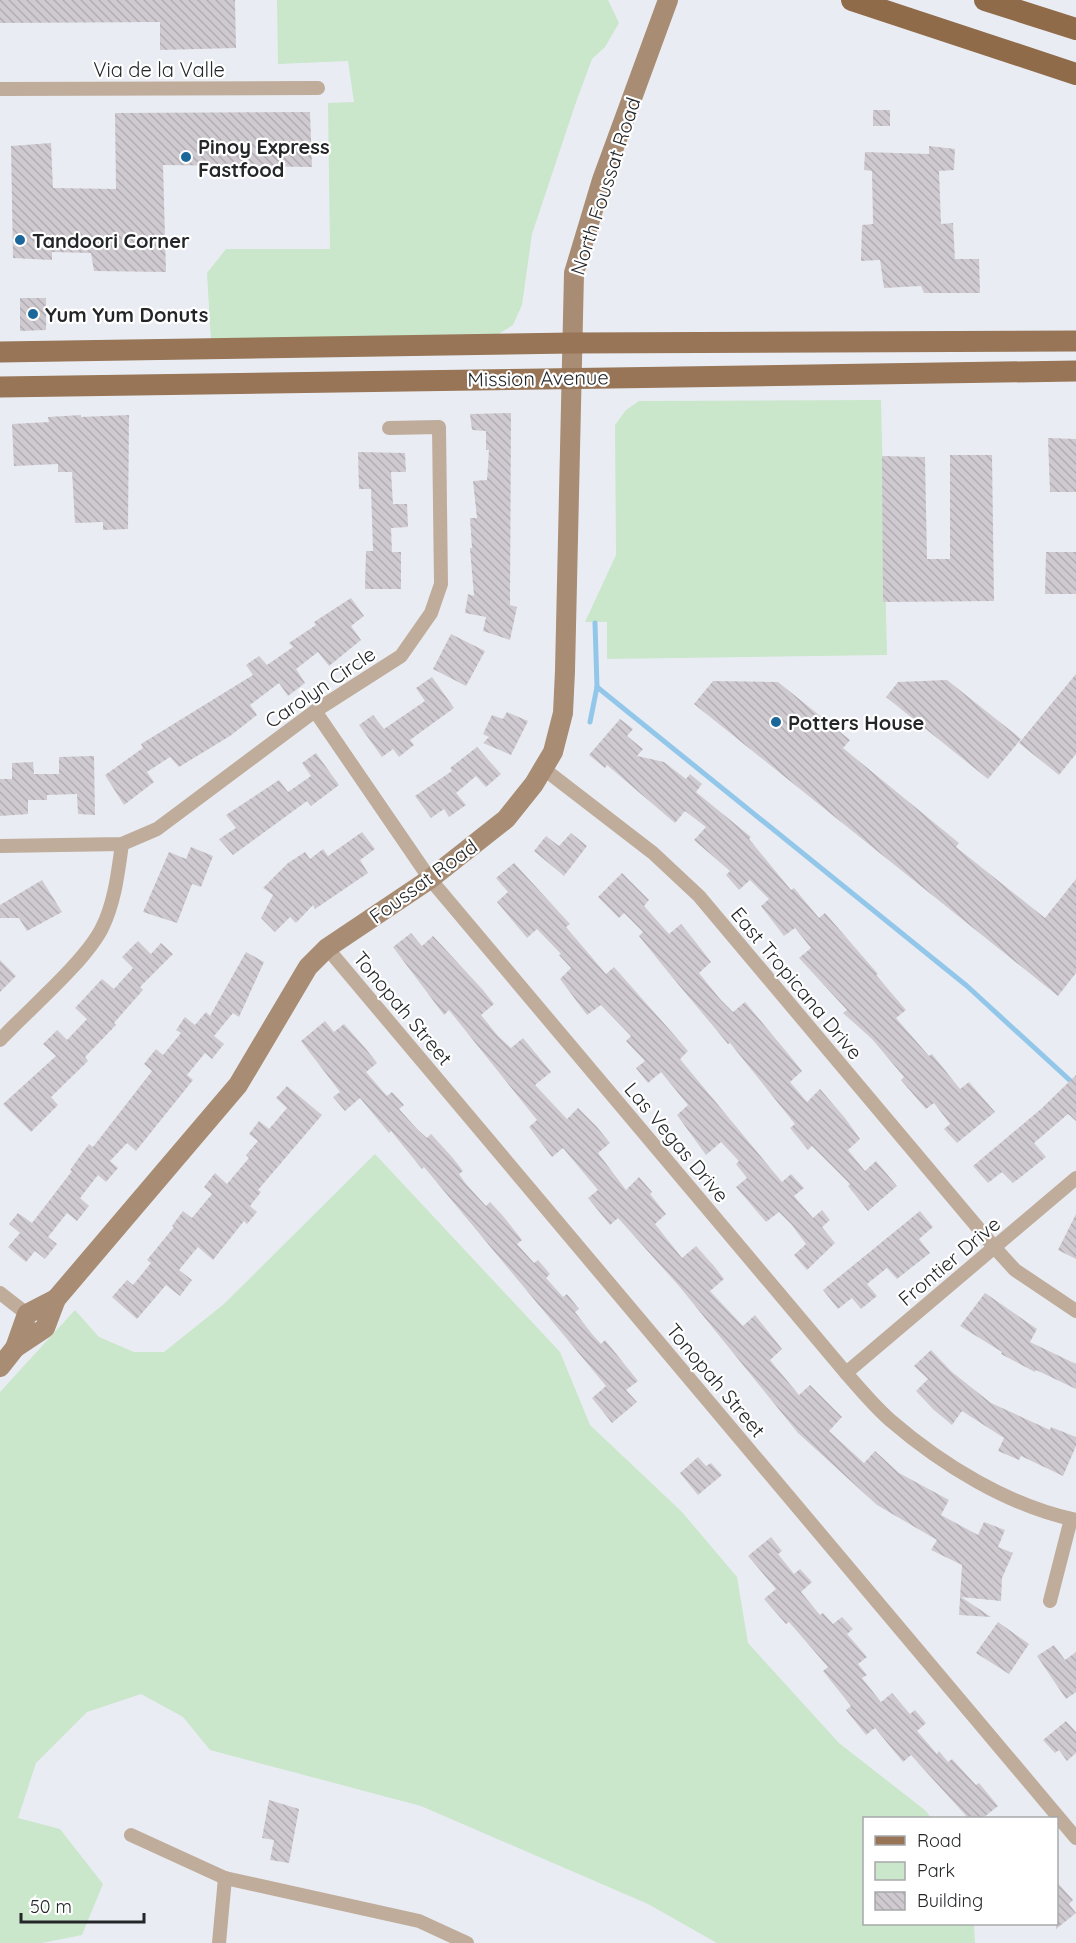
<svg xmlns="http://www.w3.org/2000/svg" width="1076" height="1943" font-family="Quicksand,sans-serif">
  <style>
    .green { fill: #cae6cb }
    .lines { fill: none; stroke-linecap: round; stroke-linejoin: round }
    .stream { stroke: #93c7e9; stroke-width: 5 }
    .building { fill: url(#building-back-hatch) }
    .minor { stroke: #bfac9b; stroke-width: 14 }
    .secondary { stroke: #a88c73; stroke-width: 20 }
    .primary { stroke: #977556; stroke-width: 21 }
    .trunk { stroke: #906b4a; stroke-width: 22 }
    .poi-dot { fill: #1b679a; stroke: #fff; stroke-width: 2 }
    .labels { text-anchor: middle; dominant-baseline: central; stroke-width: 4.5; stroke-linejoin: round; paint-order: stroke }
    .street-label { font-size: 20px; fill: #242628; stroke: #fff }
    .poi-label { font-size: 20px; font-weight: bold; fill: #242628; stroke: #fff; text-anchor: start }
  </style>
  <defs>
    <pattern id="building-back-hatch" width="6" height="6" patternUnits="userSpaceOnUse" patternTransform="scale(1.5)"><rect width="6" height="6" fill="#cfcad0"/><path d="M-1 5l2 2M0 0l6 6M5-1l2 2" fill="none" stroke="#b2adb3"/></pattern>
  </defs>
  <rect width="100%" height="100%" fill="#e9edf3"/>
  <!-- green -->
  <g class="green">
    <polygon points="277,0 608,0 619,23 605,47 592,59 575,105 532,234 522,305 513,325 497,335 211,341 207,273 226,249 330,249 328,103 354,102 348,61 278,64"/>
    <polygon points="881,400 887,655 607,659 607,622 585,622 616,555 615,425 626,410 639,401"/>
    <polygon points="375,1154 560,1352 590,1425 682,1512 737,1577 748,1643 839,1743 926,1811 931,1818 864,1818 864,1924 974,1924 975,1943 717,1943 648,1904 421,1806 210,1750 183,1717 141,1694 87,1712 36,1763 18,1818 60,1829 103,1884 82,1935 42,1943 0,1943 0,1392 75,1310 99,1337 134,1352 164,1352 224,1304"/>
  </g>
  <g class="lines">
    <!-- stream -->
    <g class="stream">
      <polyline points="597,687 967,986 1076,1086"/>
      <polyline points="590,722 597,687 595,623"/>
    </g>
  </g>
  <!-- building -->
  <g class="building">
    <polygon points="0,0 235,0 236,48 160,50 160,22 0,23"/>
    <rect x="873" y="110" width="17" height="16"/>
    <polygon points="310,112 312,167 163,165 166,272 94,271 91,253 52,252 52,260 13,258 11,146 51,143 53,188 116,189 115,113"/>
    <polygon points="929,146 955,149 954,170 939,171 941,224 953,223 955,259 979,259 980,293 924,293 921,286 884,288 880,260 861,261 862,225 873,224 872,171 864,170 865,152 929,154"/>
    <polygon points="20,298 46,298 46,330 20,331"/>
    <polygon points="511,413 510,605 517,607 510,640 483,631 486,617 465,613 468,594 474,596 470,548 472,548 470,518 477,518 473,481 487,480 489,450 486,450 486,431 472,430 470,414"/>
    <polygon points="81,415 81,417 129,415 128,529 103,530 103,522 75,523 72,472 58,472 58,464 14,466 12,424 49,422 48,417"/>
    <polygon points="1048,438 1076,439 1076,492 1050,492"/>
    <polygon points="358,452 405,453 406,472 391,472 393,504 407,504 408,527 391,528 392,552 401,552 401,589 365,589 366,551 373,551 371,489 359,489"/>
    <polygon points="950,455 992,455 994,601 883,602 882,456 925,457 927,559 950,559"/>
    <polygon points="1046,552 1076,552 1076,594 1045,594"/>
    <polygon points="351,598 364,616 351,626 361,640 329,666 318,652 296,669 305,683 288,696 279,683 250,705 257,715 230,736 179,767 170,757 147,772 154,782 124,805 105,775 143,748 141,744 253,675 246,665 259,656 267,665 293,647 289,643 316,625 314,622"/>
    <polygon points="451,634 485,651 466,686 433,669"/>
    <polygon points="1076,674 1076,754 1059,775 1019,743"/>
    <polygon points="432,677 454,708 410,740 414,745 399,757 393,749 382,757 359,725 373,715 384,729 425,701 416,688"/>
    <polygon points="947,680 1021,739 988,779 886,697 898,682"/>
    <polygon points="713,681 778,682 850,740 843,748 959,843 956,847 1045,918 1076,879 1076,973 1058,996 694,704"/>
    <polygon points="507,712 528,721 511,755 483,743 489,737 483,734 492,715 503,719"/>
    <polygon points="620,719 633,729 627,736 643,749 637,756 664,762 686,779 690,774 702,784 696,792 751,837 749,839 791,890 794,888 819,918 825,913 878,974 876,975 906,1010 896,1018 929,1056 932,1054 960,1089 969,1082 995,1112 957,1143 944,1129 950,1124 934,1103 926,1109 919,1101 901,1080 904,1077 872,1039 843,1013 847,1010 799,958 811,948 795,928 784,936 761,906 769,899 750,880 739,890 726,875 730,871 694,840 706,827 685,811 675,823 607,765 605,768 589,755"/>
    <polygon points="477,747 501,774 486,787 476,776 456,793 466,805 449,817 444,809 431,818 415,796 452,771 450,768"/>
    <polygon points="316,753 339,785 311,806 307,801 233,855 219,839 236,828 226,815 279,780 288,792 311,776 302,763"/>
    <polygon points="94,756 95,815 78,814 77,794 47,795 47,800 28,800 28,814 0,816 0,779 12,779 12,763 33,762 34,774 59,774 59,757"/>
    <polygon points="362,832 375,849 360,860 368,873 315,909 313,905 296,923 290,917 275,932 261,918 273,895 263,888 288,863 305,852 310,859 323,849 328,856"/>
    <polygon points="571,833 587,846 564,876 534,851 546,836 559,846"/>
    <polygon points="191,847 213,856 201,887 192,884 177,923 143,912 169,852 186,859"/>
    <polygon points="514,863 570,924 566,927 606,974 614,967 676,1037 688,1051 680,1059 782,1182 791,1174 804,1188 794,1196 813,1218 822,1210 830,1220 822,1227 835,1243 807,1270 794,1255 806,1244 791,1224 779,1212 766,1222 736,1187 747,1178 736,1164 739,1161 721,1142 706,1155 677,1115 688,1105 661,1072 648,1083 636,1068 645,1061 626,1041 631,1036 601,1005 587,1015 560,979 571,968 559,955 561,954 537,929 527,938 497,902 508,892 496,878"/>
    <polygon points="622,873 649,900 644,906 669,934 681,924 694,940 711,962 699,973 720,999 733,1012 745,1002 790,1056 802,1071 790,1082 807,1102 820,1089 845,1118 860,1139 848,1150 865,1171 876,1161 897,1186 868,1211 848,1186 850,1184 812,1146 808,1150 790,1128 795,1124 730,1043 728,1044 668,972 639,936 643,932 624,913 619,918 598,897"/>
    <polygon points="42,880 62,912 27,931 19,918 0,918 0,905"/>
    <polygon points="411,933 422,946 433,936 483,990 494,1004 481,1015 498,1036 511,1048 523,1038 551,1072 535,1085 567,1119 578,1108 597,1127 610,1143 598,1153 626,1190 639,1177 652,1192 650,1194 666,1214 655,1224 682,1258 696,1246 714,1266 724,1279 710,1291 743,1326 755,1315 782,1349 770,1360 799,1395 810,1385 842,1417 829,1431 864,1463 875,1451 899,1473 949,1500 941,1515 978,1535 984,1522 1005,1530 998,1547 1013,1553 1002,1578 1001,1601 961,1597 991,1617 959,1615 962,1565 931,1550 937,1540 877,1505 798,1433 679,1286 618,1218 610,1225 588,1198 598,1190 563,1148 552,1157 529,1127 537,1120 449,1010 444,1015 393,947"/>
    <polygon points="138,941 151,954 161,943 173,954 140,987 143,990 114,1023 116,1025 85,1057 88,1061 51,1097 58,1105 31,1132 3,1104 56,1056 43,1044 57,1030 67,1040 87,1019 75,1008 102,979 114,989 133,968 122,957"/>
    <polygon points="246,952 264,962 239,1017 233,1013 214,1036 224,1044 212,1059 205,1053 187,1075 193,1080 136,1151 127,1143 110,1161 118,1168 106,1182 98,1175 80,1198 89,1206 77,1221 67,1213 48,1237 57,1244 45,1259 35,1251 26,1262 8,1247 20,1233 9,1224 18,1213 32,1223 72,1171 70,1170 89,1144 93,1147 152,1071 144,1064 156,1049 163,1055 181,1033 176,1030 185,1017 195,1025 206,1012 210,1016"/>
    <polygon points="0,960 16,976 0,992"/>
    <polygon points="325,1021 334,1032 344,1024 366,1049 377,1063 366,1072 387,1096 392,1092 404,1105 399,1109 417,1129 427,1138 431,1134 452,1157 463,1171 459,1174 466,1184 486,1206 490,1202 503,1216 522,1240 517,1244 534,1263 538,1260 550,1274 546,1278 563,1297 567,1294 579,1309 575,1312 592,1334 601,1344 605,1340 638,1381 626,1390 637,1402 612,1423 592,1398 606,1386 424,1167 422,1169 391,1131 389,1133 360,1098 345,1111 333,1097 340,1092 301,1041"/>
    <polygon points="1076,1075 1076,1121 1068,1114 1034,1143 1046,1157 1013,1183 1002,1172 988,1183 973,1166 1041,1109"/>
    <polygon points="287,1086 322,1115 258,1190 261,1192 250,1206 257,1212 247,1224 244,1221 213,1260 198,1247 179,1270 192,1280 180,1296 166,1285 137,1319 112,1297 127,1280 133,1285 151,1263 147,1260 174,1227 172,1226 183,1211 192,1218 212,1194 204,1187 215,1173 227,1184 249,1158 246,1155 258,1141 249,1134 259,1121 269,1129 287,1108 276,1098"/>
    <polygon points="920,1211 933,1227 919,1239 930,1253 897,1279 887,1268 867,1284 877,1296 861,1309 852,1298 838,1309 823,1290"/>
    <polygon points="1076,1214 1076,1259 1058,1250"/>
    <polygon points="985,1293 1037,1329 1030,1342 1076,1364 1076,1389 1036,1370 1035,1372 1001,1354 1002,1352 960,1326"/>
    <polygon points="931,1350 952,1372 991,1403 1050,1430 1051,1427 1076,1437 1076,1446 1063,1476 1021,1456 1019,1460 998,1451 1004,1438 962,1411 952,1425 934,1410 916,1391 928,1379 914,1366"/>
    <polygon points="698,1457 706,1466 711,1463 722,1475 698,1495 680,1473"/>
    <polygon points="771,1537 782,1551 778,1554 794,1574 800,1569 812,1582 801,1592 820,1615 823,1613 833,1624 842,1617 853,1629 847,1634 867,1657 858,1664 867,1675 862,1678 881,1702 892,1693 910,1714 915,1710 926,1723 917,1731 937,1754 939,1751 948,1762 952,1759 976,1785 979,1783 998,1806 983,1818 968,1818 911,1755 903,1762 875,1728 866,1735 846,1710 851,1706 823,1671 828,1667 789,1622 786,1624 764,1599 776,1589 748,1556"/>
    <polygon points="998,1622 1029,1644 1009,1674 976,1653"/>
    <polygon points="1054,1645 1065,1660 1076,1652 1076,1692 1066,1699 1037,1656"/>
    <polygon points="1066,1721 1076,1732 1076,1753 1067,1761 1059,1750 1055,1753 1043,1740"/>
    <polygon points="269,1800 299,1809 289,1863 270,1860 274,1840 262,1838"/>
    <polygon points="1056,1881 1073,1900 1069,1904 1076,1913 1056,1929"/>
  </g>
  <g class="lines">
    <!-- minor -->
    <g class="minor">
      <polyline points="0,89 318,88"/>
      <path d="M315,711L430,879L846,1373C860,1389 874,1406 890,1420C942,1465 1009,1506 1076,1520"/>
      <polyline points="544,769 653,853 699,896 995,1248 1015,1270 1076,1311"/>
      <polyline points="0,846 122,844 157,829 315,711 401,656 431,613 441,584 439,427 389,428"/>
      <polyline points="327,948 1076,1838"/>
      <path d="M0,1040C28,1010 85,962 102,928C115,902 118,872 122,844"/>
      <polyline points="0,1293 27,1314"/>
      <polyline points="846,1373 1076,1178"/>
      <polyline points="1050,1601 1071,1519"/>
      <polyline points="131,1835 225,1878 419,1921 467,1943"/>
      <polyline points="219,1943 225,1878"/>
    </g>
    <!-- secondary -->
    <g class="secondary">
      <polyline points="56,1299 238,1085 308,967 327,948 430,879 506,819 534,784 553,752 563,713 565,671 574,273 602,180 668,0"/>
      <polygon points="56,1299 45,1328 15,1348 27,1314"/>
      <polyline points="0,1367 15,1348"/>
    </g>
    <!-- primary -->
    <g class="primary">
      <polyline points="0,352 572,343 1076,341"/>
      <polyline points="0,387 1076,371"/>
    </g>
    <!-- trunk -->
    <g class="trunk">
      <polyline points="852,0 1076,74"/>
      <polyline points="985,0 1076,29"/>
    </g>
  </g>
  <!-- markers -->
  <g class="poi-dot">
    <circle cx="186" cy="157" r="6"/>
    <circle cx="20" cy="240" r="6"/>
    <circle cx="33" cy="314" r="6"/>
    <circle cx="776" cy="722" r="6"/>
  </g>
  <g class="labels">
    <!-- street labels -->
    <g class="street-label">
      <text x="159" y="69">Via de la Valle</text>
      <text transform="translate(605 186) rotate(-72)">North Foussat Road</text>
      <text transform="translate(538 378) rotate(-1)">Mission Avenue</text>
      <text transform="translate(320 687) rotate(-34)">Carolyn Circle</text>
      <text transform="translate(423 881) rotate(-36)">Foussat Road</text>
      <text transform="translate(797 983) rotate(50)">East Tropicana Drive</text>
      <text transform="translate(403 1008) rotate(50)">Tonopah Street</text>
      <text transform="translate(677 1142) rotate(50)">Las Vegas Drive</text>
      <text transform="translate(949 1261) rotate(-40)">Frontier Drive</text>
      <text transform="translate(716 1380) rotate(50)">Tonopah Street</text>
    </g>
    <!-- poi labels -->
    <g class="poi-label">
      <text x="198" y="146">Pinoy Express<tspan x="198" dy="23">Fastfood</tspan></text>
      <text x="32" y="240">Tandoori Corner</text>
      <text x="45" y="314">Yum Yum Donuts</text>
      <text x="788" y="722">Potters House</text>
    </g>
  </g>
  <!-- legend -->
  <rect x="863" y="1817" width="195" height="108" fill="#ffffff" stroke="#a7a8a9" stroke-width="1.5"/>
  <rect x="875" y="1836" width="30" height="9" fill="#977556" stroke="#a7a8a9" stroke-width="1.5"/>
  <text x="917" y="1847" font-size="18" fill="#242628">Road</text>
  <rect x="875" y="1862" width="30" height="18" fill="#cae6cb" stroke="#a7a8a9" stroke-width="1.5"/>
  <text x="917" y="1877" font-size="18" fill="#242628">Park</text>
  <rect x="875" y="1892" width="30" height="18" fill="url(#building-back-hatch)" stroke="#a7a8a9" stroke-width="1.5"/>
  <text x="917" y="1907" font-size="18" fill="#242628">Building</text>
  <!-- scale -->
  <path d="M21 1913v9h123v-9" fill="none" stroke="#242628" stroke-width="3"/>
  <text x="30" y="1913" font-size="18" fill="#242628" stroke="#ffffff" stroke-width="4.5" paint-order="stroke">50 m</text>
</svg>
